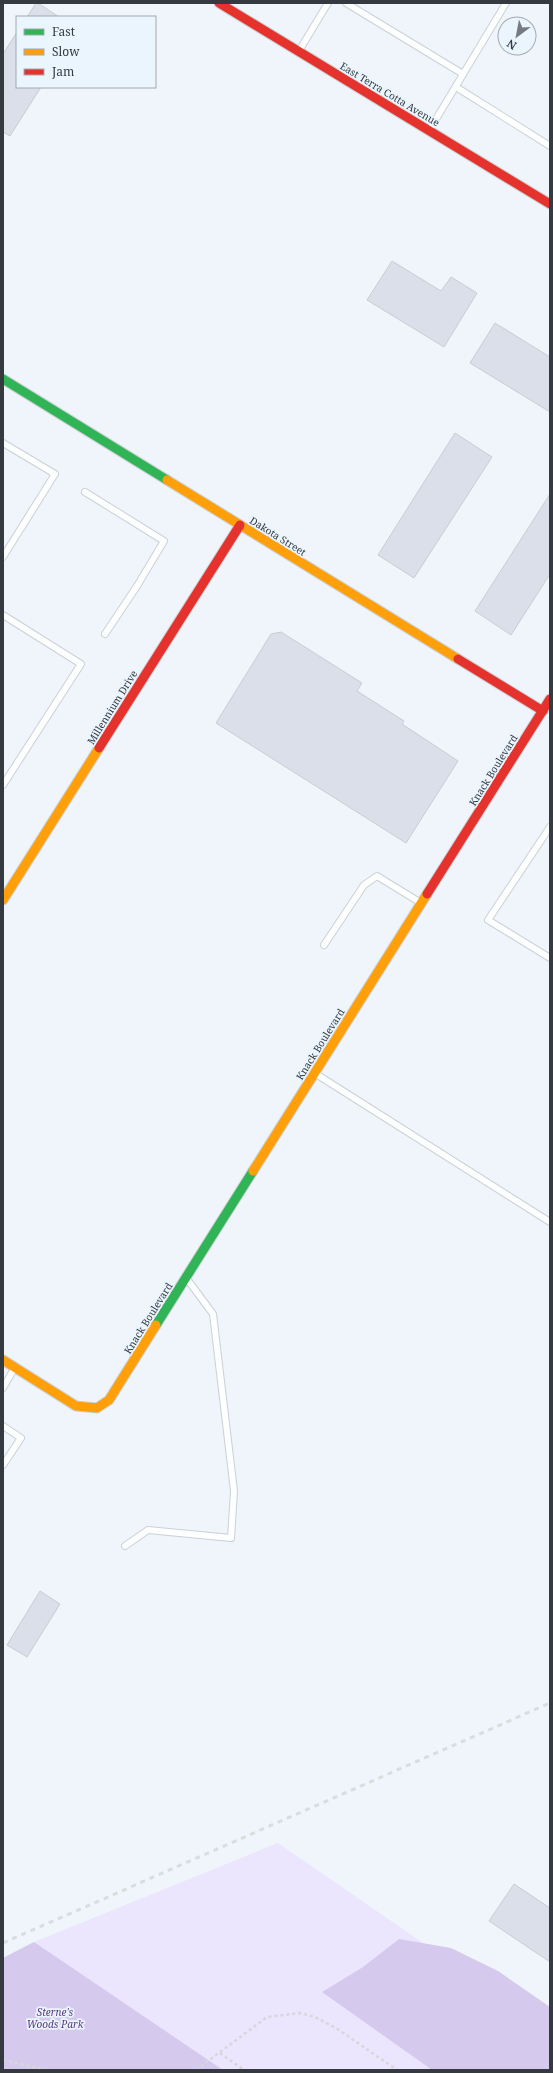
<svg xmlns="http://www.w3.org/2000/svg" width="553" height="2073" font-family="'Noto Serif',serif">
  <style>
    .green { fill: #ebe5fd }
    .forest { fill: #d5caed }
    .building { fill: #dadfea; stroke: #c9cdd2 }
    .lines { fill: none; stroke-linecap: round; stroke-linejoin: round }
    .lane-casing { stroke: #cbd1d6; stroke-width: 8 }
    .fast-casing { stroke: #cbd1d6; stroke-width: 11 }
    .slow-casing { stroke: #cbd1d6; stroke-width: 11 }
    .jam-casing { stroke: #cbd1d6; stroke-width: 11 }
    .path { stroke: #d6d8db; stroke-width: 2.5; stroke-dasharray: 3 3; stroke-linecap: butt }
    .lane { stroke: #fdfefe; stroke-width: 6 }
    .fast { stroke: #30b455; stroke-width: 9 }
    .slow { stroke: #ff9f0a; stroke-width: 9 }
    .jam { stroke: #e5322d; stroke-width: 9 }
    .rail { stroke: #dadcde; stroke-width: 3; stroke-dasharray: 5 5; stroke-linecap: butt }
    .labels { text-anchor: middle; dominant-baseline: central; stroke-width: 3.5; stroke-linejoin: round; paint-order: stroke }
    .street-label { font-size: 10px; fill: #343a40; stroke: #ebf5fe }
    .park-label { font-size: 10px; font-style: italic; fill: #59397f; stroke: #ebf5fe }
  </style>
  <rect width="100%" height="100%" fill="#eff5fa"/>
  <!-- green -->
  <polygon class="green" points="278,1843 423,1943 363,1967 323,1992 432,2070 3,2070 3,1958 34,1942"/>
  <!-- forest -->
  <g class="forest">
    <polygon points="399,1939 451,1948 498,1971 550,2007 550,2070 432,2070 322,1992 363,1967"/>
    <polygon points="34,1942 223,2070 3,2070 3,1958"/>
  </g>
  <!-- building -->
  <g class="building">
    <polygon points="36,3 38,3 59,17 27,17"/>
    <polygon points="17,32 17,87 41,87 10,136 3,132 3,54"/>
    <polygon points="392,261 441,291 451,277 477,293 444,347 367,300"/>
    <polygon points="495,323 550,357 550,412 470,363"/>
    <polygon points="455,433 492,457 414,578 378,555"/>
    <polygon points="550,494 550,574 511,635 475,611"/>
    <polygon points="281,632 362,683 357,691 404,721 402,724 458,761 406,843 216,723 271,634"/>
    <polygon points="40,1591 60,1604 27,1657 7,1645"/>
    <polygon points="514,1884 550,1908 550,1962 489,1921"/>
  </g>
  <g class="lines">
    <defs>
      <g id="lane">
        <polyline points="346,3 463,74"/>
        <polyline points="299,51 328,3"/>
        <polyline points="456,87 550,146"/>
        <polyline points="430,129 506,3"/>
        <polyline points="3,443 55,474 3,557"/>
        <polyline points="85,492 164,541 137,586 105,634"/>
        <polyline points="3,615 81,664 3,785"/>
        <polyline points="550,827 488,920 550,958"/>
        <polyline points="324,945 364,885 377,876 421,903"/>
        <polyline points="316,1074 550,1222"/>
        <polyline points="3,1388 14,1369"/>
        <polyline points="3,1426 21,1438 3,1465"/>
        <polyline points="125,1546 148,1530 231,1538 234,1491 213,1314 187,1279"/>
      </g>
      <g id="fast">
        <polyline points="3,379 167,480"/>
        <polyline points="156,1325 253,1171"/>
      </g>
      <g id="slow">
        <polyline points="167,480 458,659"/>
        <polyline points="3,900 99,748"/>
        <polyline points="253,1171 427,894"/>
        <polyline points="3,1360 76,1406 97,1408 109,1400 156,1325"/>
      </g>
      <g id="jam">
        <polyline points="219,3 550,204"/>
        <polyline points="458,659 543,711"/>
        <polyline points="99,748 240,525"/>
        <polyline points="427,894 550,699"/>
      </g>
    </defs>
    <!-- lane casing -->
    <use href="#lane" class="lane-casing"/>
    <!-- fast casing -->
    <use href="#fast" class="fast-casing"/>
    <!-- slow casing -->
    <use href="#slow" class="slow-casing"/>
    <!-- jam casing -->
    <use href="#jam" class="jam-casing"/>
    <!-- path -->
    <g class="path">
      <polyline points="220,2053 244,2070"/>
      <polyline points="3,2060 47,2070"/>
      <polyline points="196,2070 267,2017 300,2013 315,2017 336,2028 397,2070"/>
    </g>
    <!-- lane -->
    <use href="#lane" class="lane"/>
    <!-- fast -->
    <use href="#fast" class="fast"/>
    <!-- slow -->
    <use href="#slow" class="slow"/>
    <!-- jam -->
    <use href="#jam" class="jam"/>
    <!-- rail -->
    <polyline class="rail" points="3,1943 550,1703"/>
  </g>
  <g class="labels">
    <!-- street labels -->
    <g class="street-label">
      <text transform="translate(390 94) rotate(31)">East Terra Cotta Avenue</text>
      <text transform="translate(278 536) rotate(32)">Dakota Street</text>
      <text transform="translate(112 707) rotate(-58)">Millennium Drive</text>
      <text transform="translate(493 770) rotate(-58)">Knack Boulevard</text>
      <text transform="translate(320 1044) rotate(-58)">Knack Boulevard</text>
      <text transform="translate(148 1318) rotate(-58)">Knack Boulevard</text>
    </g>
    <!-- park labels -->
    <g class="park-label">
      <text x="55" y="2012">Sterne's<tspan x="55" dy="12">Woods Park</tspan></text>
    </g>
  </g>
  <!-- border -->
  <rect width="553" height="2073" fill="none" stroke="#343a40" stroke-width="8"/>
  <!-- legend -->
  <rect x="16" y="16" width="140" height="72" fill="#ebf5fe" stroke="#a2aab2"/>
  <rect x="24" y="29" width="20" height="6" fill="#30b455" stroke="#a2aab2"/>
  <text x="52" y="36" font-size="12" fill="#343a40">Fast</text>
  <rect x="24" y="49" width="20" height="6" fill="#ff9f0a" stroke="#a2aab2"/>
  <text x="52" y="56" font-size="12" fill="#343a40">Slow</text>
  <rect x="24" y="69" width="20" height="6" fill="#e5322d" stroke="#a2aab2"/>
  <text x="52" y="76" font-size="12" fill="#343a40">Jam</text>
  <!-- north arrow -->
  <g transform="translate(517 36) rotate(212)"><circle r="19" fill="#ebf5fe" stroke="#a2aab2"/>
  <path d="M0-3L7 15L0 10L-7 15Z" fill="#757b81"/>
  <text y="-6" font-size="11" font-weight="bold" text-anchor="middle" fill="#343a40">N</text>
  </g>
</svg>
